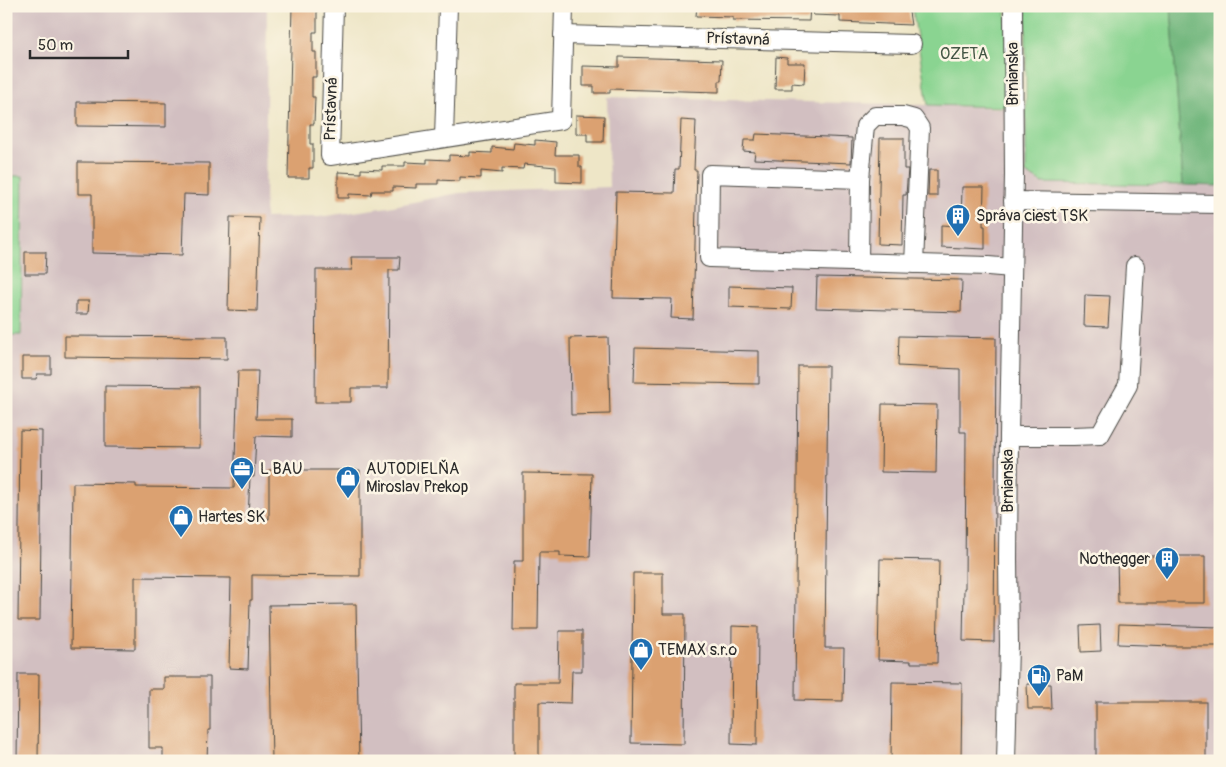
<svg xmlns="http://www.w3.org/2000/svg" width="1226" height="767" font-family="Pangolin,sans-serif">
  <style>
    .industrial { fill: #d2bfc1 }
    .green { fill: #8ad491; stroke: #5a805e }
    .forest { fill: #6fb67b; stroke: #4d7053 }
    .building { fill: #dba171 }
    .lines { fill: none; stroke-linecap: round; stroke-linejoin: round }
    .minor-casing { stroke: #484742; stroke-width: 20 }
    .minor { stroke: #fff; stroke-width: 18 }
    .labels { text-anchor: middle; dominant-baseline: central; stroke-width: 5; stroke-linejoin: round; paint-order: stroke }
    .street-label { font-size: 16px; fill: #2b2b2b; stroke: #fcf5e5 }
    .park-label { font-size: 16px; fill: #435544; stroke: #fcf5e5 }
    .poi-label { font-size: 16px; fill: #2b2b2b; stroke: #fcf5e5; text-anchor: start }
  </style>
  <rect width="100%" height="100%" fill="#fcf5e5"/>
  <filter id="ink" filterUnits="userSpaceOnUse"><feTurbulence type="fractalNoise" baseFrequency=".02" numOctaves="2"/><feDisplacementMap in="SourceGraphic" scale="10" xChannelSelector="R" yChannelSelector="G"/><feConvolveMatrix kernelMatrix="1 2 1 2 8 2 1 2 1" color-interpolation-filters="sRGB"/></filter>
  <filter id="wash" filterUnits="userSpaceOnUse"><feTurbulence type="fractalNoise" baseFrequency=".0096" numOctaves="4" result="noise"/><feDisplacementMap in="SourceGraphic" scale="20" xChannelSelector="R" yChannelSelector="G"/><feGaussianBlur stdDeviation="1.12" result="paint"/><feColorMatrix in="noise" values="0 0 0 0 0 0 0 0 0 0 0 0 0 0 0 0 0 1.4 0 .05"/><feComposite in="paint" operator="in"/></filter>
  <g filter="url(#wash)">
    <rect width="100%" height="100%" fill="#eee6c7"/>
    <!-- industrial -->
    <polygon class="industrial" points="6,6 267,6 265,218 319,217 388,207 459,193 609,187 607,97 928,105 1027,109 1042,183 1220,186 1220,761 6,761 6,335 21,335 23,176 6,176"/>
    <!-- green -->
    <g class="green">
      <polygon points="912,6 1006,6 1007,107 928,105"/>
      <polygon points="1026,6 1171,6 1183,185 1042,183 1026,173"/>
      <polygon points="6,176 23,176 21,335 6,335"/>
    </g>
    <!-- forest -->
    <polygon class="forest" points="1171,6 1220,6 1220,186 1183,185"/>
    <g id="blocks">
      <!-- building -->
      <g class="building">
        <polygon points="292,6 317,6 317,32 313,32 313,52 316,52 316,77 312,77 312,97 315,97 314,124 310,124 310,144 313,144 313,168 309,168 309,178 288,178"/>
        <polygon points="697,6 810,6 809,21 733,20 733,17 696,16"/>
        <polygon points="814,6 872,8 872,6 908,6 911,25 840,22 840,16 813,15"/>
        <polygon points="619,57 722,60 721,81 719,81 719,92 610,89 610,93 594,93 594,86 583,86 583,66 619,67"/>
        <polygon points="776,57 787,58 787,63 805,63 804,84 792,83 792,89 775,89"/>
        <polygon points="77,102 166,103 166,127 77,126"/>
        <polygon points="576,115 604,116 603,142 587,142 587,134 576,134"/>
        <polygon points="681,120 696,121 694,170 697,170 693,319 671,318 672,299 613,298 616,192 674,193 675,169 679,169"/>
        <polygon points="756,134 852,138 851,163 754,159 755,152 743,151 744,140 755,140"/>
        <polygon points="880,138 904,138 904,169 908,169 906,195 903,195 902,245 878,244"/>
        <polygon points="535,140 556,142 555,155 579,155 579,167 582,167 582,183 556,182 556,167 524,164 523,169 502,168 502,173 481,171 481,178 460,177 460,181 438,180 438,184 416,184 416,188 393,187 393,191 372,191 371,195 349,194 349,198 338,198 338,172 361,173 361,169 382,170 382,166 405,166 405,162 427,163 427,159 449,160 449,155 470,156 470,152 492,153 492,147 513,149 514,143 535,145"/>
        <polygon points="78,162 209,163 209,195 184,194 182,255 92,253 92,194 78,194"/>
        <polygon points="929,170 937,170 937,196 928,196"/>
        <polygon points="962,187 984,187 983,226 985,226 985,249 941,247 941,225 961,226"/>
        <polygon points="230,217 260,218 257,311 228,310"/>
        <polygon points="25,252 46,252 45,274 25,274"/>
        <polygon points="351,257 400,257 399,270 389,270 388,388 351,388 351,402 315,402 316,270 352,270"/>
        <polygon points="817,277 962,280 961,312 816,308"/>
        <polygon points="729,286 792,288 791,309 729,307"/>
        <polygon points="1085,295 1110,296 1108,327 1084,326"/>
        <polygon points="76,301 89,301 88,314 76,314"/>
        <polygon points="65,336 227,337 227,359 65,357"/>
        <polygon points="899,336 996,338 994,642 963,641 964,588 965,588 966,432 960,432 960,369 898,366"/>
        <polygon points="608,337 610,414 571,415 570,338"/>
        <polygon points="635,348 759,351 759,384 634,382"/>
        <polygon points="22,357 51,357 51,374 37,374 36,379 22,379"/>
        <polygon points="798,366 828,366 825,648 844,648 843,701 795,700"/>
        <polygon points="238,371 258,371 256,419 292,419 292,437 256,436 254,477 250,477 248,518 269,519 269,470 360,470 360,576 252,575 252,600 250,600 248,669 229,668 231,578 135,577 135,649 71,648 73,483 136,484 136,487 234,488"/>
        <polygon points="105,386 200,387 200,448 105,447"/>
        <polygon points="882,404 937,405 936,473 881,472"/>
        <polygon points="20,430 42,431 40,620 18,620"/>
        <polygon points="523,473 592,474 590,557 560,556 560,552 539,552 538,630 513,630 514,561 523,561"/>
        <polygon points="1117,556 1205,556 1205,603 1118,603"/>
        <polygon points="880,559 939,560 937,663 911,663 911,661 878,660"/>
        <polygon points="633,573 663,573 663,614 685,614 684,744 631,743"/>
        <polygon points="356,604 359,761 272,761 269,605"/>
        <polygon points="1119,624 1220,627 1220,646 1172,646 1118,644"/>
        <polygon points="1100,625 1101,651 1081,652 1080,626"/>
        <polygon points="732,626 758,627 757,745 731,744"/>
        <polygon points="559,631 582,631 582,671 572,671 571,703 539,702 539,761 514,761 514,683 558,683"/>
        <polygon points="18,674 39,674 38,761 17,761"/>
        <polygon points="164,677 210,677 210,730 208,730 207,761 163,760 163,748 149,748 149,689 164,689"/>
        <polygon points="892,682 962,683 961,761 891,761"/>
        <polygon points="1027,684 1051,684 1052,709 1028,709"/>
        <rect x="1096" y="702" width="110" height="59"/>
      </g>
    </g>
  </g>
  <g filter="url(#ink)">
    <use href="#blocks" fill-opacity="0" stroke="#484742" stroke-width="1"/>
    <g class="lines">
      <defs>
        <g id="minor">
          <polyline points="334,6 330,156 561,120 564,6"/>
          <polyline points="563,35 912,44"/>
          <polyline points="444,138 448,6"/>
          <polyline points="860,179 865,126 875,116 903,116 914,119 920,128 914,264"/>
          <polyline points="1013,201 1220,204"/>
          <polyline points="859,263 860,179 710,174 709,258 988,266 1012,268"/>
          <polyline points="1009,436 1073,436 1100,435 1128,385 1135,266"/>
          <polyline points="1006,761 1009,646 1008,559 1009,436 1014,175 1013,6"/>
        </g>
      </defs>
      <!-- minor casing -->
      <use href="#minor" class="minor-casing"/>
      <!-- minor -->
      <use href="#minor" class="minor"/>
    </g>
  </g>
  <!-- icons -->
  <defs>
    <symbol id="building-pin" viewBox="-11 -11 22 30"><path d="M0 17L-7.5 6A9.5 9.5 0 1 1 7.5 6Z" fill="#1f6fb2" stroke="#fcf5e5"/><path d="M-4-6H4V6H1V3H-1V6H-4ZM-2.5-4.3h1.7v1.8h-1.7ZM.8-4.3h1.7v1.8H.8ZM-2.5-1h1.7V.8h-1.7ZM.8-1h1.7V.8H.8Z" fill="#fff"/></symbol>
    <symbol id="office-pin" viewBox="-11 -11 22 30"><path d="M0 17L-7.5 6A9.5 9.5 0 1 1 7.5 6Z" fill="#1f6fb2" stroke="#fcf5e5"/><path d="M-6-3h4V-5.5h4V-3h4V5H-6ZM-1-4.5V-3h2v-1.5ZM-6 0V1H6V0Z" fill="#fff"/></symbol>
    <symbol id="shop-pin" viewBox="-11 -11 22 30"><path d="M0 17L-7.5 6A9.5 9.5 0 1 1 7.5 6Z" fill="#1f6fb2" stroke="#fcf5e5"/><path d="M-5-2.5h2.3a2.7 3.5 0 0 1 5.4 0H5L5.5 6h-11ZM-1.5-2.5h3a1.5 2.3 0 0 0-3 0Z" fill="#fff"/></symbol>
    <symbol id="fuel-pin" viewBox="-11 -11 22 30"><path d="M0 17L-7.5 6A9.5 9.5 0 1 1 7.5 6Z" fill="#1f6fb2" stroke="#fcf5e5"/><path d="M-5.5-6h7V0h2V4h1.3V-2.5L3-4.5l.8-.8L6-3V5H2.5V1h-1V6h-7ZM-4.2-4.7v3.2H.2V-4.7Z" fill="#fff"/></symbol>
  </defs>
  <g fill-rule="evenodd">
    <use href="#building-pin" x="944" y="202" width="28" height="38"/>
    <use href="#office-pin" x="228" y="455" width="28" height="38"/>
    <use href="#shop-pin" x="334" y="464" width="28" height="38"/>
    <use href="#shop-pin" x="167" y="503" width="28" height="38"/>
    <use href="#building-pin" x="1153" y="545" width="28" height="38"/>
    <use href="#shop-pin" x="627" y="636" width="28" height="38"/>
    <use href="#fuel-pin" x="1025" y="662" width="28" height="38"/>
  </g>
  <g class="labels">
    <!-- street labels -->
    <g class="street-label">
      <text transform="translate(738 39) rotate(2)">Prístavná</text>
      <text transform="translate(1013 74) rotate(-90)">Brnianska</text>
      <text transform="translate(331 109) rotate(-88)">Prístavná</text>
      <text transform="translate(1008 481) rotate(-90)">Brnianska</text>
    </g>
    <!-- park labels -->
    <g class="park-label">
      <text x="964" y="54">OZETA</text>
    </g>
    <!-- poi labels -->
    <g class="poi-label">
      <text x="976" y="216">Správa ciest TSK</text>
      <text x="260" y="469">L BAU</text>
      <text x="366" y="469">AUTODIELŇA<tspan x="366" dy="18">Miroslav Prekop</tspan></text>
      <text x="198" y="517">Hartes SK</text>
      <text x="1150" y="559" text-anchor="end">Nothegger</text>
      <text x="658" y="650">TEMAX s.r.o</text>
      <text x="1056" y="676">PaM</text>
    </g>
  </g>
  <!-- margin -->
  <rect width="1226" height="767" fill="none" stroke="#fcf5e5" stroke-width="25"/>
  <!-- scale -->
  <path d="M30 50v8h98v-8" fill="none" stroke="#2b2b2b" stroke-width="2.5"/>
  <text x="38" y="50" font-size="15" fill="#2b2b2b" stroke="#fcf5e5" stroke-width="4" paint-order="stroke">50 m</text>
</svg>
